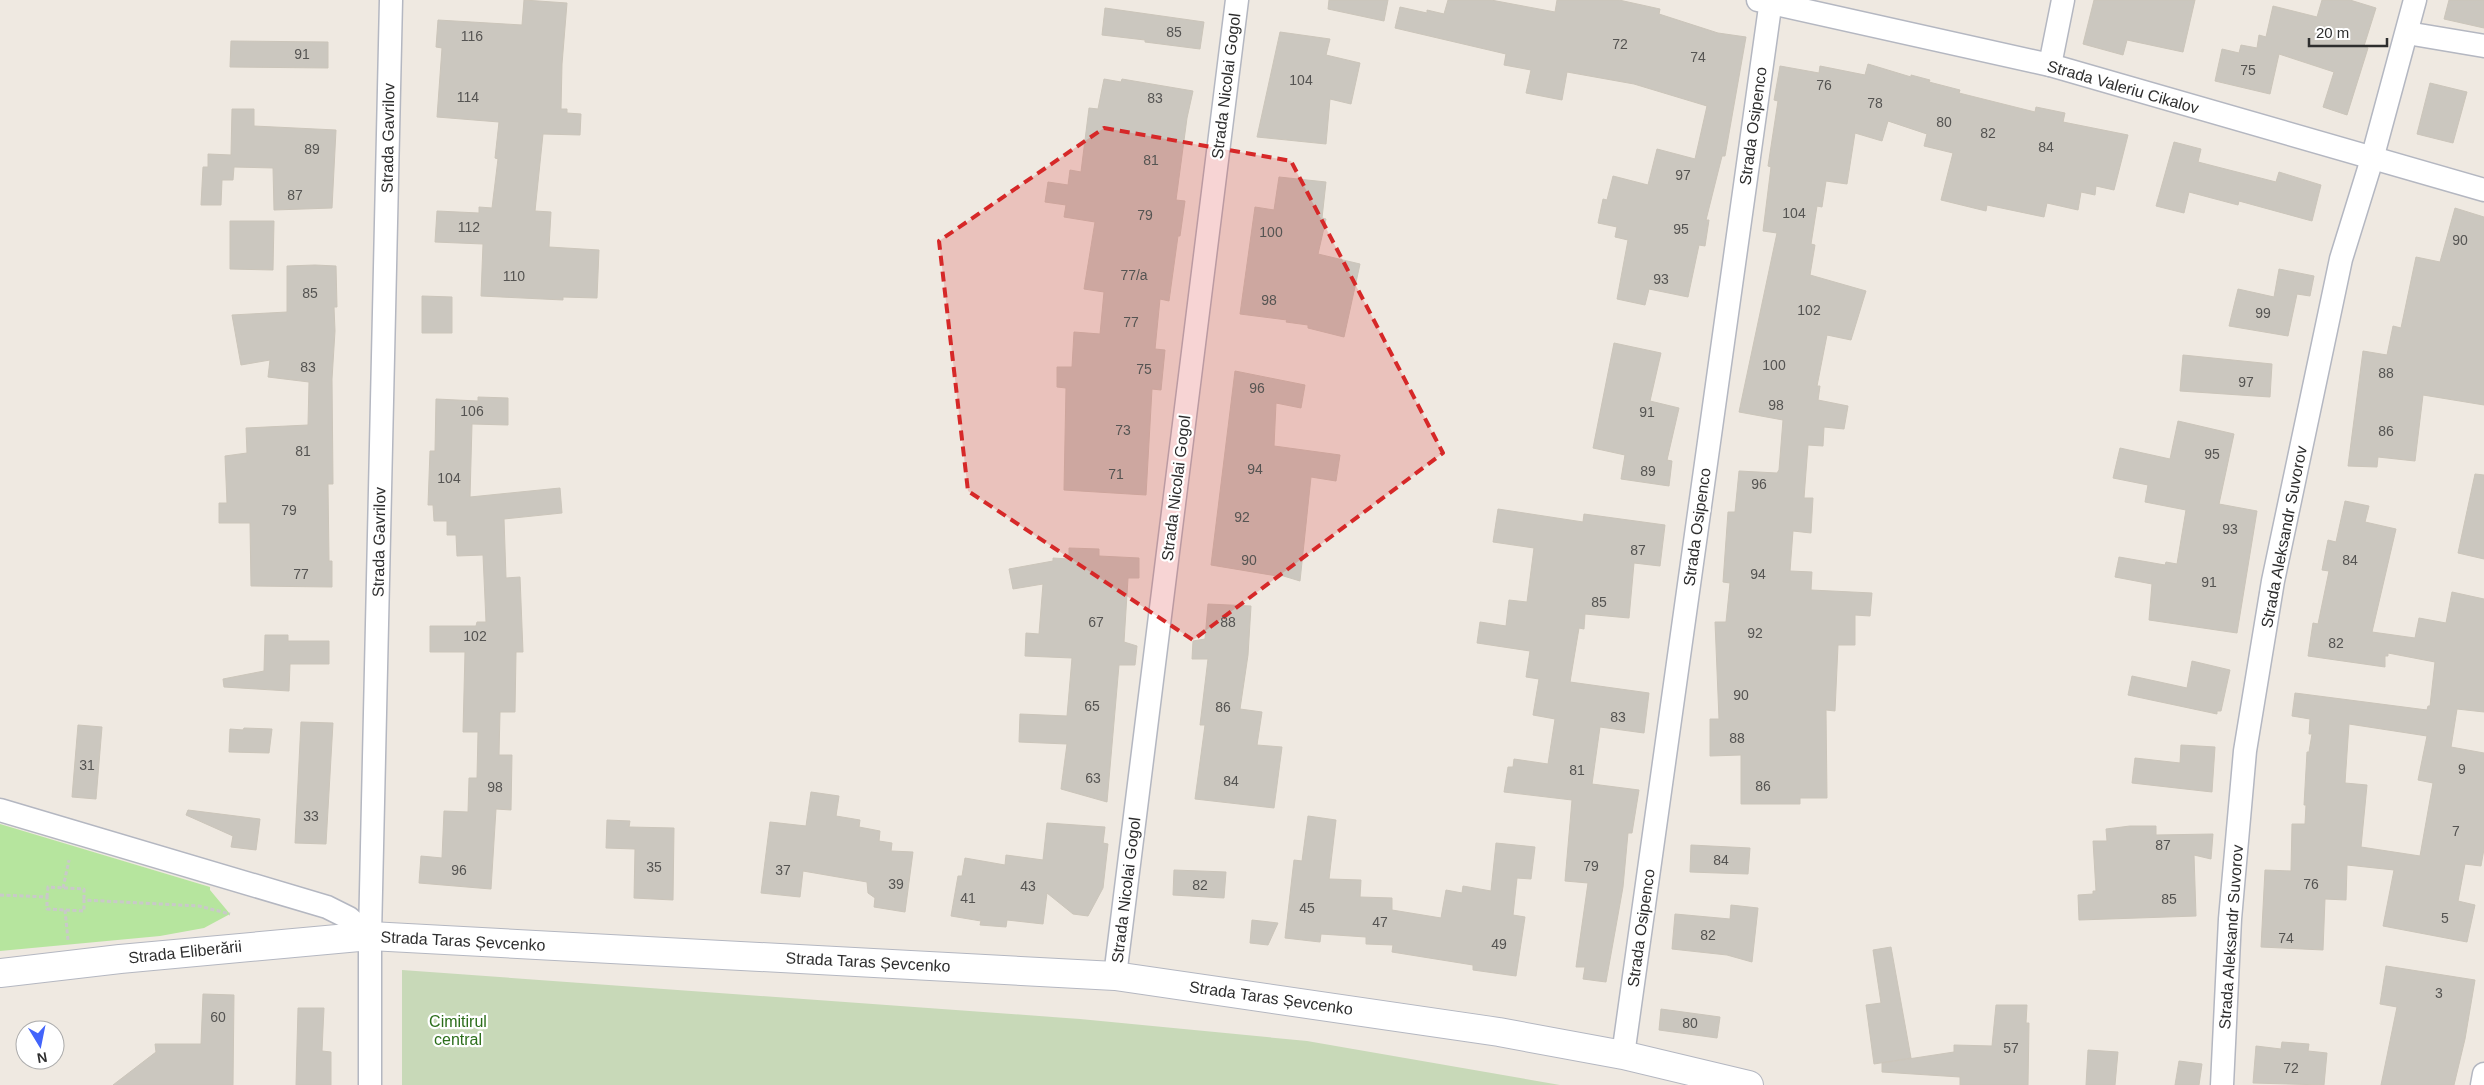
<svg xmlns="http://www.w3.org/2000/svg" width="2484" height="1085" font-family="Arial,sans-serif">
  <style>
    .green { fill: #b6e59e }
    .cemetery { fill: #c8d9b8 }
    .building { fill: #cbc7bf; stroke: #cbc5ba; fill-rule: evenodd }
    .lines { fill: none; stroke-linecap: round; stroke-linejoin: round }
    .minor-casing { stroke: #b4b7c1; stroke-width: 25 }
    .secondary-casing { stroke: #b4b7c1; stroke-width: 30 }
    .path { stroke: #c9c9c9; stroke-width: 3; stroke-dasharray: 4 2.5; stroke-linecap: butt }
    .minor { stroke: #fff; stroke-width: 22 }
    .secondary { stroke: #fff; stroke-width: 28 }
    .marked { fill: #d62828; fill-opacity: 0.2; stroke: #d62828; stroke-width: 4; stroke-dasharray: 10 6; stroke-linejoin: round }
    .labels { text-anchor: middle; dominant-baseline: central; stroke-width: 4.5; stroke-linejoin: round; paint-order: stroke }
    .number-label { font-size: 14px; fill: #555452 }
    .street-label { font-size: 16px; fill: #2e2e2e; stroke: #fff }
    .park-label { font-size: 16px; fill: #2c6e1b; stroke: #fff }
  </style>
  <rect width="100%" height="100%" fill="#efe9e1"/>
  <!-- green -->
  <polygon class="green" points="0,824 210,887 210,890 230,914 204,928 160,936 0,951"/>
  <!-- cemetery -->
  <polygon class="cemetery" points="402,970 1080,1019 1307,1041 1560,1085 402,1085"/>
  <!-- building -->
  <g class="building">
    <polygon points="524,0 567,3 562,64 561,109 567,109 567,113 581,114 580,135 543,134 535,211 551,212 549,247 599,250 597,298 563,297 563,300 481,296 483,244 435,242 437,211 479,213 479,207 492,208 498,159 495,158 499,122 437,117 442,48 436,47 438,20 522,25"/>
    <polygon points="1329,0 1388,0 1384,21 1328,9"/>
    <polygon points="1448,0 1491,0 1555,12 1557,0 1619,0 1660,9 1659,14 1718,33 1746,37 1725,156 1722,156 1706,220 1709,220 1705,246 1699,245 1688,297 1649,289 1645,305 1617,299 1628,240 1615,237 1617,227 1598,223 1603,199 1607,200 1613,176 1648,185 1657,149 1695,159 1707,106 1634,84 1567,72 1562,100 1526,93 1531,70 1504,65 1506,54 1395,28 1400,7 1427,13 1427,10 1444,14"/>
    <polygon points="2094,0 2195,0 2183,52 2127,40 2123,55 2083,44"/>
    <polygon points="2322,0 2350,0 2376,8 2364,46 2368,48 2347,115 2323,107 2334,72 2279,54 2270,94 2215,81 2222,49 2239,53 2241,45 2257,48 2259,35 2266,37 2273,6 2317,17"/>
    <polygon points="2449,0 2484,0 2484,28 2444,19"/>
    <polygon points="1105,8 1204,22 1200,49 1145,42 1145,40 1102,35"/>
    <polygon points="1280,32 1330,39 1326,55 1360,63 1351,104 1330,99 1326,144 1257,137"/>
    <polygon points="231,41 328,42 328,68 230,67"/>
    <polygon points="1868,64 1911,77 1911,75 1930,80 1929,82 1960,90 1959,93 2035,112 2036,107 2065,113 2063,122 2128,135 2114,190 2096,186 2095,195 2081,192 2078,210 2047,203 2044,217 1987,205 1986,211 1941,200 1953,153 1924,146 1927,134 1888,121 1882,141 1855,133 1847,184 1826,181 1822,207 1817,206 1811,244 1815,245 1810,275 1866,291 1851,340 1827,335 1817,386 1820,386 1818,400 1848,406 1844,429 1824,427 1823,446 1808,445 1804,498 1813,498 1811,533 1793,531 1790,571 1812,572 1811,590 1872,593 1870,616 1855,615 1855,645 1838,645 1835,711 1826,710 1827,798 1800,798 1800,804 1741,804 1741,755 1710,756 1710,719 1719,719 1715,622 1726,622 1730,583 1723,582 1728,512 1735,512 1739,471 1777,473 1779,470 1783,420 1739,412 1777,233 1763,231 1771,167 1768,166 1778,101 1774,100 1780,66 1819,73 1820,66 1865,75"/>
    <polygon points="1104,79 1121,82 1122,79 1193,91 1187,118 1176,200 1185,201 1180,236 1178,236 1169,301 1160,299 1155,349 1165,350 1161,390 1152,389 1146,495 1064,490 1066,388 1057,387 1057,367 1072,367 1074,332 1100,334 1104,292 1084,289 1095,222 1064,217 1066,205 1045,202 1048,182 1068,185 1070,170 1081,172 1089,108 1098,109"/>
    <polygon points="2430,83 2467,92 2453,143 2417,134"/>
    <polygon points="232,109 254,109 254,126 336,130 332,208 274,210 273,168 234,167 233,180 222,180 221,205 201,205 203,167 208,167 208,154 231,155"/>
    <polygon points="2174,142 2201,149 2198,162 2276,182 2279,172 2321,185 2312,221 2239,201 2238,205 2189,192 2184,213 2156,206"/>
    <polygon points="1279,177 1326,182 1322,218 1326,219 1318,254 1360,264 1344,337 1308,328 1308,325 1286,322 1287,320 1240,314 1255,207 1274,210"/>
    <polygon points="2455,208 2484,217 2484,405 2423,395 2415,461 2378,457 2377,467 2348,466 2363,351 2387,355 2393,326 2401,328 2416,257 2440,262"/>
    <polygon points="230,221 274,221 273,270 230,269"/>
    <polygon points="315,265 336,266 337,307 334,307 335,331 332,379 333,484 328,484 329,561 332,561 332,587 251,586 250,523 219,523 219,503 227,503 225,456 247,453 246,428 308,425 309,382 268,377 270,360 241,365 232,315 287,312 287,266"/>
    <polygon points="2279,269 2314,276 2310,296 2297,294 2288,336 2229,326 2238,289 2274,297"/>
    <polygon points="422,296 452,297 452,333 422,333"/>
    <polygon points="1614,343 1661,353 1650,401 1679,408 1667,460 1672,461 1669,486 1621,479 1625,455 1593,448"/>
    <polygon points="2183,355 2272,364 2270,397 2180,391"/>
    <polygon points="1235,371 1305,385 1301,408 1276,403 1274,446 1340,455 1336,481 1311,477 1300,581 1277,574 1277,576 1211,565"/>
    <polygon points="478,397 508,398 508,425 472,424 470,497 560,488 562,513 504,519 506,578 520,577 523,652 516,652 515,712 500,712 499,755 512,755 511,810 496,809 491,889 419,883 421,856 442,858 444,811 468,812 469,778 477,778 478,732 463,732 465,652 430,652 430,626 476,626 477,622 486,622 483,555 457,556 456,535 447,535 447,521 434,521 433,505 428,505 430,451 435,451 436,399 478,401"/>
    <polygon points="2178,421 2234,434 2219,504 2257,511 2237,633 2149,620 2152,584 2115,577 2119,557 2165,565 2166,562 2177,564 2186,510 2145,502 2148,485 2113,478 2120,448 2170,459"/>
    <polygon points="2475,474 2484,475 2484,559 2458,553"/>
    <path d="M2345,501L2369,506L2365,522L2396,529L2372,632L2415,638L2419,618L2446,623L2452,592L2484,599V712L2457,709L2451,747L2484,753V849L2481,866L2465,864L2458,901L2475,905L2467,942L2383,926L2394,870L2347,865L2346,900L2325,899L2323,950L2261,947L2265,870L2291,871L2292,824H2305L2306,805H2304L2307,752H2309L2312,734H2309L2310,719L2292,716L2295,693L2427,710L2428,706H2430L2435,662L2388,653V656H2385V667L2308,656L2313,623L2318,624L2329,571L2322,570L2328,540L2336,542ZM2349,724L2427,736L2418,780L2433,783L2420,856L2361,847L2367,785L2345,783Z"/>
    <polygon points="1498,509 1583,522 1584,514 1665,525 1660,566 1634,563 1629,618 1585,614 1584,629 1579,628 1570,682 1649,693 1644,733 1600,727 1592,784 1639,790 1632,833 1628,833 1623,887 1606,982 1583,979 1585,967 1576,967 1588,883 1565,881 1572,800 1504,792 1508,767 1513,767 1514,759 1548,764 1555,719 1533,715 1539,679 1526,677 1530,651 1477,643 1480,622 1506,626 1509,600 1527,602 1534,548 1493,542"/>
    <polygon points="1069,548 1099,549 1099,556 1139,558 1139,578 1128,578 1124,642 1137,646 1135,665 1119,665 1107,802 1061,789 1067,744 1019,742 1020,714 1067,716 1072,658 1025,656 1026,633 1039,634 1043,584 1013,589 1009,569 1053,561 1053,558 1069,559"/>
    <polygon points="1208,604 1251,606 1248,655 1240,709 1262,712 1257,745 1282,747 1274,808 1195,799 1205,725 1200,725 1208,659 1192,659 1193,641 1205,639"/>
    <polygon points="265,635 288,635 288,641 329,641 329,664 290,664 289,691 224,687 223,679 264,671"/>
    <polygon points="2192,661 2230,670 2221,711 2217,711 2217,714 2128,695 2132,676 2187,688"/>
    <polygon points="301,722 333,723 326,844 295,843"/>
    <polygon points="78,725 102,727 96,799 72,797"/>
    <polygon points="244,728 272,729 269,753 229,752 230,729 243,730"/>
    <polygon points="2181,745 2215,747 2212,792 2132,783 2135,758 2180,763"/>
    <polygon points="811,792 839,796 836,816 860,820 859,827 880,831 879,841 892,843 891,851 913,852 905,912 874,907 875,898 868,893 867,882 803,871 800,897 761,893 770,822 806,826"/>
    <polygon points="188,810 260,819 256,850 231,847 233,836 186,815"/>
    <polygon points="1308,816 1336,820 1329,879 1361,880 1360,897 1392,898 1392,910 1441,918 1446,890 1462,893 1463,886 1491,891 1496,843 1535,847 1531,879 1517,878 1513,915 1525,917 1516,976 1473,970 1473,965 1392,952 1393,945 1366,944 1366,937 1321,934 1320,942 1285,938 1294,860 1302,861"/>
    <polygon points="607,820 630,821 629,827 674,828 673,900 634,898 635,849 606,848"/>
    <polygon points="1047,823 1105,827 1103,843 1108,844 1103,888 1088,916 1073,914 1047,893 1043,924 1007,920 1006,927 980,925 981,921 951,916 958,876 962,876 965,858 1005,865 1006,855 1043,860"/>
    <polygon points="2130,826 2156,826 2156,835 2213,834 2211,859 2194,855 2196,916 2079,920 2078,895 2093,894 2093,891 2096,891 2093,841 2107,841 2106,829"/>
    <polygon points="1691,845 1750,848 1748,874 1690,872"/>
    <polygon points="1174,870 1226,872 1224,898 1173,895"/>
    <polygon points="1731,905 1758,908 1752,962 1727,955 1672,949 1675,914 1730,919"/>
    <polygon points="1252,920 1278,923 1268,945 1250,943"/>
    <polygon points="1891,947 1911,1058 1874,1064 1866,1005 1881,1003 1873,950"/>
    <polygon points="2386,966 2475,980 2465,1039 2454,1085 2381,1085 2397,1007 2380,1004"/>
    <polygon points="203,994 234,995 233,1085 113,1085 156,1052 155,1044 201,1044"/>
    <polygon points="1996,1005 2027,1005 2026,1023 2029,1023 2028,1085 1960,1085 1960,1077 1882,1072 1882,1063 1954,1052 1954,1045 1992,1046"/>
    <polygon points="298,1008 324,1008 322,1051 331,1052 331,1085 296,1085"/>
    <polygon points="1661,1009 1720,1017 1717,1038 1659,1030"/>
    <polygon points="2282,1042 2309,1044 2308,1051 2327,1053 2324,1085 2253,1083 2256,1046 2281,1049"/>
    <polygon points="2088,1050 2118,1052 2115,1085 2086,1085"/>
    <polygon points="2179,1061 2202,1064 2199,1085 2175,1085"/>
  </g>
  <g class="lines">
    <defs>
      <g id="minor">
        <polyline points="1758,0 2050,65 2484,190"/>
        <polyline points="2407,33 2484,46"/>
        <polyline points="2050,65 2063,0"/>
        <polyline points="0,810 327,907 349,918 370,936"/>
        <polyline points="1115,976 1237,0"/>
        <polyline points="1623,1055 1771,0"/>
        <polyline points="370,1085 370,936 391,0"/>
        <polyline points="2222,1085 2230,919 2245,751 2273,581 2341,259 2372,159 2415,0"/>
        <polyline points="2482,1085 2484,1074"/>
      </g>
      <polyline id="secondary" points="0,973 120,959 370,936 1115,976 1499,1032 1623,1055 1749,1085"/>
    </defs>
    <!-- minor casing -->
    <use href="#minor" class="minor-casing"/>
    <!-- secondary casing -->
    <use href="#secondary" class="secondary-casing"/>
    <!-- path -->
    <g class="path">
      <polyline points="63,888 69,860"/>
      <polyline points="0,895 47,897 47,909 84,911 84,900 199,906 230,914"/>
      <polyline points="47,897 48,887 84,889 84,900"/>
      <polyline points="65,910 68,940"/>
    </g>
    <!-- minor -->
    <use href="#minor" class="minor"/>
    <!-- secondary -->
    <use href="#secondary" class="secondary"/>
  </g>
  <!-- marked area -->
  <path class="marked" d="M1104,128L1291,161L1443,453L1193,640L968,491L939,241Z"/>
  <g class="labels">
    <!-- number labels -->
    <g class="number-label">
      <text x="1174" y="32">85</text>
      <text x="472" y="36">116</text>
      <text x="1620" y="44">72</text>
      <text x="302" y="54">91</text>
      <text x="1698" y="57">74</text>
      <text x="2248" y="70">75</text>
      <text x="1301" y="80">104</text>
      <text x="1824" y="85">76</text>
      <text x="468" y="97">114</text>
      <text x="1155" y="98">83</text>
      <text x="1875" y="103">78</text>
      <text x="1944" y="122">80</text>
      <text x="1988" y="133">82</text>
      <text x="2046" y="147">84</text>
      <text x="312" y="149">89</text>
      <text x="1151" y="160">81</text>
      <text x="1683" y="175">97</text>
      <text x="295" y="195">87</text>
      <text x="1794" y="213">104</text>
      <text x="1145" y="215">79</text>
      <text x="469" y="227">112</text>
      <text x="1681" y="229">95</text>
      <text x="1271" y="232">100</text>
      <text x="2460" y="240">90</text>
      <text x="1134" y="275">77/a</text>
      <text x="514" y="276">110</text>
      <text x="1661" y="279">93</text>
      <text x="310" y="293">85</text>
      <text x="1269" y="300">98</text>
      <text x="1809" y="310">102</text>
      <text x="2263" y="313">99</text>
      <text x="1131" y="322">77</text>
      <text x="1774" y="365">100</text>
      <text x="308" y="367">83</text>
      <text x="1144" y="369">75</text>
      <text x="2386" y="373">88</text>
      <text x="2246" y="382">97</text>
      <text x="1257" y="388">96</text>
      <text x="1776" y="405">98</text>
      <text x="472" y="411">106</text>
      <text x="1647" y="412">91</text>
      <text x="1123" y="430">73</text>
      <text x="2386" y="431">86</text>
      <text x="303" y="451">81</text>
      <text x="2212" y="454">95</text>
      <text x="1255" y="469">94</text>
      <text x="1648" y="471">89</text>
      <text x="1116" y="474">71</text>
      <text x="449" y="478">104</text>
      <text x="1759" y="484">96</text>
      <text x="289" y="510">79</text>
      <text x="1242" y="517">92</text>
      <text x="2230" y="529">93</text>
      <text x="1638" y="550">87</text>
      <text x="1249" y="560">90</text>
      <text x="2350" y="560">84</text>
      <text x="301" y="574">77</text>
      <text x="1758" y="574">94</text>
      <text x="2209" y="582">91</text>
      <text x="1599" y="602">85</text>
      <text x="1096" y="622">67</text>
      <text x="1228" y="622">88</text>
      <text x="1755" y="633">92</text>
      <text x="475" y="636">102</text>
      <text x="2336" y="643">82</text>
      <text x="1741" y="695">90</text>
      <text x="1092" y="706">65</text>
      <text x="1223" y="707">86</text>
      <text x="1618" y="717">83</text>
      <text x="1737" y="738">88</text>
      <text x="87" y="765">31</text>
      <text x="2462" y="769">9</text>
      <text x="1577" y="770">81</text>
      <text x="1093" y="778">63</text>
      <text x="1231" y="781">84</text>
      <text x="1763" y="786">86</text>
      <text x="495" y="787">98</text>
      <text x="311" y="816">33</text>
      <text x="2456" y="831">7</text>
      <text x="2163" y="845">87</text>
      <text x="1721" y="860">84</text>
      <text x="1591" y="866">79</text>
      <text x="654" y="867">35</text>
      <text x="459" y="870">96</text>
      <text x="783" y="870">37</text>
      <text x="896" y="884">39</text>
      <text x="2311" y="884">76</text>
      <text x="1200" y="885">82</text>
      <text x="1028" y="886">43</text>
      <text x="968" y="898">41</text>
      <text x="2169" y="899">85</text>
      <text x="1307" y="908">45</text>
      <text x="2445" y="918">5</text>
      <text x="1380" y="922">47</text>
      <text x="1708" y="935">82</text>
      <text x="2286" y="938">74</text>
      <text x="1499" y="944">49</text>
      <text x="2439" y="993">3</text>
      <text x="218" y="1017">60</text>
      <text x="1690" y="1023">80</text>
      <text x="2011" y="1048">57</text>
      <text x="2291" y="1068">72</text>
    </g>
    <!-- street labels -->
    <g class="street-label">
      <text transform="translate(1226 86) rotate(-83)">Strada Nicolai Gogol</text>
      <text transform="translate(2123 87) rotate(16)">Strada Valeriu Cikalov</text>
      <text transform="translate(1753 126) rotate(-82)">Strada Osipenco</text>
      <text transform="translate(388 138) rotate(-89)">Strada Gavrilov</text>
      <text transform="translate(1176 488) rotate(-83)">Strada Nicolai Gogol</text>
      <text transform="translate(1697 527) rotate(-82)">Strada Osipenco</text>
      <text transform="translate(2284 537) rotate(-79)">Strada Aleksandr Suvorov</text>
      <text transform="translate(379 542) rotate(-89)">Strada Gavrilov</text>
      <text transform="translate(1126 890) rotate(-83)">Strada Nicolai Gogol</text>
      <text transform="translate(1641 928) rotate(-82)">Strada Osipenco</text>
      <text transform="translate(2231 937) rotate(-86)">Strada Aleksandr Suvorov</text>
      <text transform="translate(463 941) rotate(3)">Strada Taras Șevcenko</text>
      <text transform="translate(185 952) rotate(-6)">Strada Eliberării</text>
      <text transform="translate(868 962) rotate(3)">Strada Taras Șevcenko</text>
      <text transform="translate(1271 998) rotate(8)">Strada Taras Șevcenko</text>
    </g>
    <!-- park labels -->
    <g class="park-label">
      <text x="458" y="1021">Cimitirul<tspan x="458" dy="18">central</tspan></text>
    </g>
  </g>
  <!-- north arrow -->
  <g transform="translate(40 1045) rotate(170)"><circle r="24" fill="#ffffff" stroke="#ababab"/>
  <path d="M0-4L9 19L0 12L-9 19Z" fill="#4264fb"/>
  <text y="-8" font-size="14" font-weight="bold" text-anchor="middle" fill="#2e2e2e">N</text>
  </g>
  <!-- scale -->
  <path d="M2309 38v8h78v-8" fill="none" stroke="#2e2e2e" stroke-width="2.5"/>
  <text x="2316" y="38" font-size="15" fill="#2e2e2e" stroke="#ffffff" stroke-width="4" paint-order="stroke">20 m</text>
</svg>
